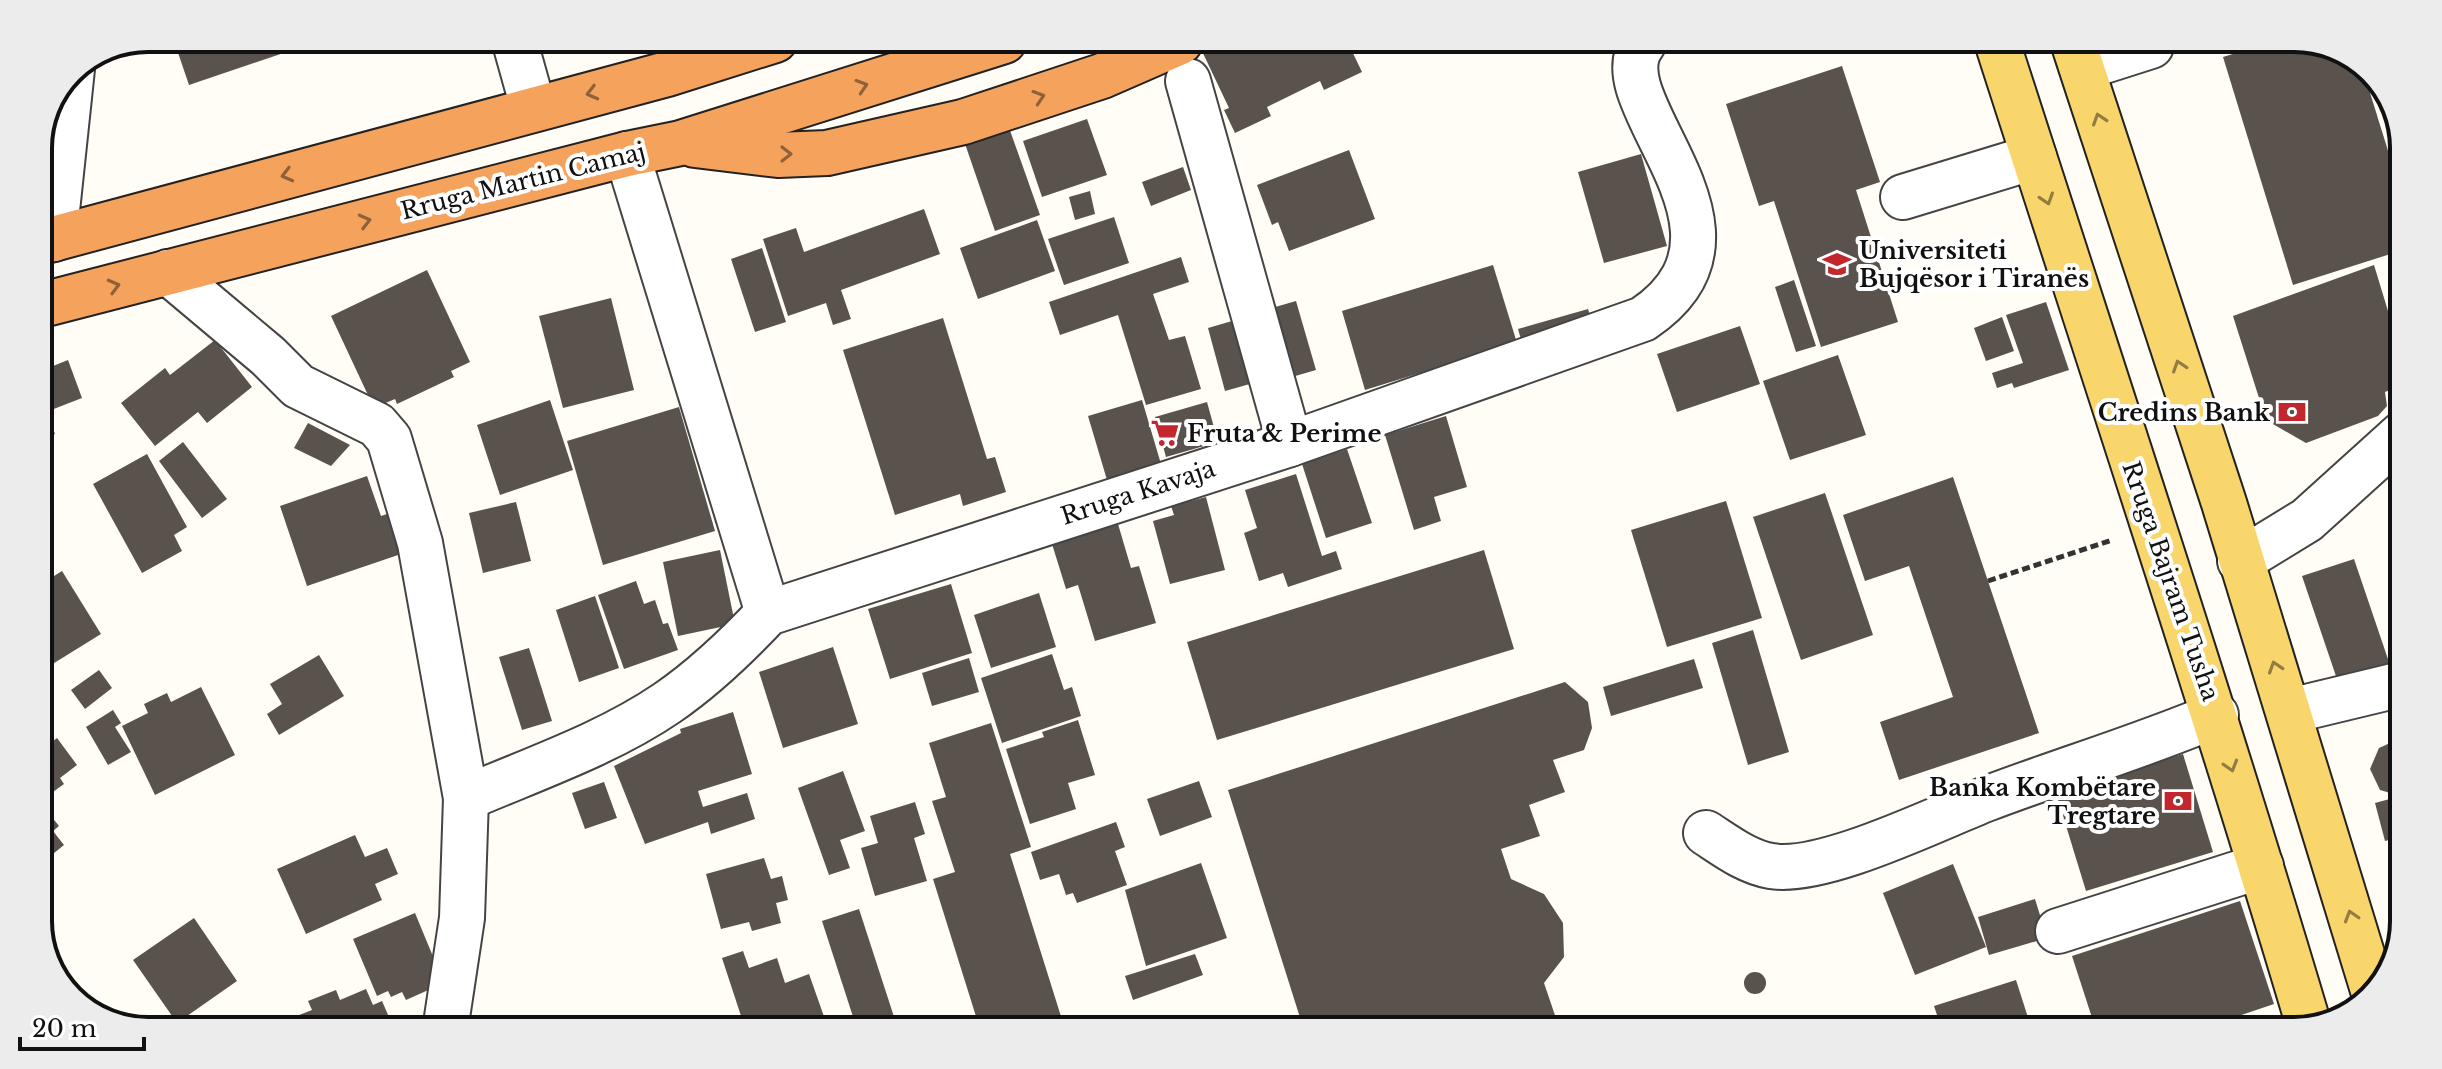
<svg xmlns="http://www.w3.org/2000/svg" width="2442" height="1069" font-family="'Libre Baskerville',serif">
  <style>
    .building { fill: #5a524d }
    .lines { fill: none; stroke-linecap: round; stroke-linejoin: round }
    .minor-casing { stroke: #444; stroke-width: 48 }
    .major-casing { stroke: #222; stroke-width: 48 }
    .highway-casing { stroke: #222; stroke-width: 48 }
    .path { stroke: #333; stroke-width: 5; stroke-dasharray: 8 4; stroke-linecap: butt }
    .minor { stroke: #fff; stroke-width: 44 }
    .major { stroke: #f9d66b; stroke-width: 44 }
    .highway { stroke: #f5a25d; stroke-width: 44 }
    .oneway { stroke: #8e613b }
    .oneway2 { stroke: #917d42 }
    .labels { text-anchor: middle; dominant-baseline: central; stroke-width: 8; stroke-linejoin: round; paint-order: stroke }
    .street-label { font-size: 24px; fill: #111; stroke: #fff }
    .poi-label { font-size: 24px; font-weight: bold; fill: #111; stroke: #fff; text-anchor: start }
    .rim { fill: none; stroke: #111; stroke-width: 4 }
  </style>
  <rect width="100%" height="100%" fill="#fffdf5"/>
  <!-- building -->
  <g class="building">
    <polygon points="173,38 325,39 189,85"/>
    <polygon points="1211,42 1340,42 1344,50 1350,47 1362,72 1324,90 1320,81 1267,107 1271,116 1235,133 1224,110 1229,108 1200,47"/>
    <polygon points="2259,46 2335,46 2362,67 2403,199 2403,250 2293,285 2223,57"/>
    <polygon points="1842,66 1880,182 1856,190 1898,322 1821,347 1774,201 1759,206 1726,104"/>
    <polygon points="1087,119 1107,175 1042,197 1023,141"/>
    <polygon points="1007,122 1040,215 995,231 963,138"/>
    <polygon points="1349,150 1375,219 1289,251 1278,222 1272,225 1257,185"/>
    <polygon points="1641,154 1667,246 1604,263 1578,172"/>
    <polygon points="1183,167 1191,190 1151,206 1142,182"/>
    <polygon points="1090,191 1095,214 1075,220 1069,197"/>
    <polygon points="924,209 940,254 841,290 851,319 833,325 826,303 788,316 763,239 796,228 804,252"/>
    <polygon points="1114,217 1129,263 1064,285 1048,239"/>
    <polygon points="1037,220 1055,271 978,299 960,248"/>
    <polygon points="762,248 786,322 755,332 731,259"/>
    <polygon points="1181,257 1189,282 1153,294 1169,340 1185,336 1201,389 1146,405 1118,315 1060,335 1049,302"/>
    <polygon points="1493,265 1517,343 1365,390 1342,311"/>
    <polygon points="2374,265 2402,357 2401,374 2395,388 2385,392 2387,406 2378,416 2306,443 2266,420 2233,316"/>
    <polygon points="427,270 470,362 451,371 454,377 397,404 395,399 374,408 331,316"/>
    <polygon points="1794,280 1816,346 1796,352 1775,287"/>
    <polygon points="611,298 634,390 563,408 539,316"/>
    <polygon points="1296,301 1316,370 1285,379 1265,310"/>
    <polygon points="2046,302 2069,370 2014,388 2012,383 1997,388 1992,373 2023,363 2006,315"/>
    <polygon points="1588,309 1592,322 1522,343 1518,329"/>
    <polygon points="2002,317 2014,351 1986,361 1974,328"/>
    <polygon points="943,318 987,459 995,457 1006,492 963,506 960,494 895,515 843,350"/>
    <polygon points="1239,319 1257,382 1225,391 1208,328"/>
    <polygon points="1740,326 1760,384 1677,412 1657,354"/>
    <polygon points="215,340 252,387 207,423 198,412 155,446 121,403 165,368 170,375"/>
    <polygon points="1838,355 1866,435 1790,460 1763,381"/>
    <polygon points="68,360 82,398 46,412 55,434 38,441 38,372"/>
    <polygon points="550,400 573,470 500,495 477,425"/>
    <polygon points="1142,400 1161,464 1107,480 1088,416"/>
    <polygon points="1207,402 1218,442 1166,457 1155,417"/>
    <polygon points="679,407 715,531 603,565 567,441"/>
    <polygon points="1446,416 1467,487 1434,497 1441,521 1414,530 1385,435"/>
    <polygon points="308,423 350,445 331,466 294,448"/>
    <polygon points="183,442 227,499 202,518 159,461"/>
    <polygon points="1347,449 1372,523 1326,538 1302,464"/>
    <polygon points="147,454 187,527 174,535 182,551 142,573 93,484"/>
    <polygon points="1296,474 1322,556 1336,551 1342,569 1288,587 1283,573 1259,581 1244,533 1257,528 1245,490"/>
    <polygon points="367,476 381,516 387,514 401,554 307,586 280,506"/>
    <polygon points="1953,477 2039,733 1899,780 1880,722 1953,697 1909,566 1865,581 1843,515"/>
    <polygon points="1825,493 1873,635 1801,660 1753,517"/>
    <polygon points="1206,497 1225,570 1170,584 1153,521 1174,515 1171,506"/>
    <polygon points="1726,501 1762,618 1667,647 1631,530"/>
    <polygon points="516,502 531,561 483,573 469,513"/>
    <polygon points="1118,524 1131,568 1139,566 1156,623 1095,641 1078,585 1066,589 1052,544"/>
    <polygon points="720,550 735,624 678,636 663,562"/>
    <polygon points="1484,550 1514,649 1217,740 1187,642"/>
    <polygon points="2354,559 2391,668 2339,685 2302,576"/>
    <polygon points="62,571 101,634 38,673 38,586"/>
    <polygon points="636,581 644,604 655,600 663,624 668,623 678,650 624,669 598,595"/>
    <polygon points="951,584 972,653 890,679 868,609"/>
    <polygon points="1039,593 1056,647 991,668 974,615"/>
    <polygon points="595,596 619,668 579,682 556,610"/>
    <polygon points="1753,630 1789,752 1748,765 1712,643"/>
    <polygon points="833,647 858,724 783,748 759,672"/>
    <polygon points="529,648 552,721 522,730 499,657"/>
    <polygon points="1052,654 1064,690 1072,687 1081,716 1002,743 981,678"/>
    <polygon points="319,655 344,696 279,735 267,714 282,704 270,684"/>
    <polygon points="969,658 979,692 932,706 922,673"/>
    <polygon points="1694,659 1703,688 1611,716 1603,687"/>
    <polygon points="99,670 112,688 85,709 71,690"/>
    <polygon points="1565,682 1588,702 1592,728 1584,750 1553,760 1565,792 1529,805 1540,836 1501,849 1511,879 1544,894 1563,923 1564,957 1544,983 1558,1024 1546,1028 1303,1027 1228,790"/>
    <polygon points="201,687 235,755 155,795 122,726 148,713 144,704 167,693 171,702"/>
    <polygon points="113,710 121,723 115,727 131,752 108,765 86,727"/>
    <polygon points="733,712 752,774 698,791 703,807 747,793 755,819 711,834 708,822 645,844 614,766 681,733 680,729"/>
    <polygon points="1078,720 1095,775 1068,783 1076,809 1030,824 1006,749 1044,737 1042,732"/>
    <polygon points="991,723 1031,847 1010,854 1064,1026 979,1026 933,879 955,872 932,801 946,797 929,743"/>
    <polygon points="57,738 77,765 60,778 64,784 46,797 41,790 38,792 38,753"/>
    <polygon points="2390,743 2398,743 2397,795 2380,790 2370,769 2379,748"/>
    <polygon points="2183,754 2213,852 2086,891 2056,793"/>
    <polygon points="843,771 865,831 840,840 850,868 829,875 798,788"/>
    <polygon points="1199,781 1212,817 1160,836 1147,799"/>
    <polygon points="604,782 617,818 585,829 572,793"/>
    <polygon points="2397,797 2397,838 2385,841 2375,803"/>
    <polygon points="38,800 59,826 53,831 64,845 38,866"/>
    <polygon points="915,802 925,834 914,838 927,881 875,896 861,848 878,843 870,816"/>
    <polygon points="1116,822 1125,847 1115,851 1127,885 1077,903 1073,893 1066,895 1059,874 1040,880 1031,852"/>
    <polygon points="355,835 365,857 387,848 398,874 375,884 382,900 306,934 277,869"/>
    <polygon points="764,858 771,879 782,876 788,900 776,903 781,923 752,931 749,922 721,929 706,874"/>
    <polygon points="1201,863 1227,938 1146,966 1125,890"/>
    <polygon points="1953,864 1986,947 1915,975 1883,893"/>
    <polygon points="2035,899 2047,938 1989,955 1978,917"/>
    <polygon points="2240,901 2274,1004 2194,1031 2096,1030 2072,956"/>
    <polygon points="859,909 897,1026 856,1026 822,921"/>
    <polygon points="415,913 444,983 406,1000 402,992 391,997 388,991 377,996 353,939"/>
    <polygon points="194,918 237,981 177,1023 133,960"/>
    <polygon points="743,951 749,968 777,958 785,983 809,974 827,1025 716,1025 741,1016 722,958"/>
    <polygon points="1195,954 1203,975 1133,1000 1125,976"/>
    <circle cx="1755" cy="983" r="11"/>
    <polygon points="2016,980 2032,1030 1942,1030 1934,1006"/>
    <polygon points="366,989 373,1005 382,1001 392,1024 297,1023 294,1017 312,1010 308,1001 336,990 340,1000"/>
    <polygon points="1647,1017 1656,1018 1664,1029 1636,1029"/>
    <polygon points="1889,1017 1893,1029 1851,1029"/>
  </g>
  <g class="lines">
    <defs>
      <g id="minor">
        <polyline points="514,39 533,107"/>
        <polyline points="2082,68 2151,46"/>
        <polyline points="1188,81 1290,444"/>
        <polyline points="627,154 768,613"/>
        <polyline points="1903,197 2034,157"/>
        <polyline points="54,239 72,69"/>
        <polyline points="168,272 268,356 298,386 377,425 389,439 420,543 466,798 462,918 446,1024"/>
        <polyline points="2240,561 2307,520 2401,435"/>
        <polyline points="2290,711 2398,685"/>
        <path d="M466,798C533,769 607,744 667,703C705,677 737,646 768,613L1290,444L1643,319C1776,230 1597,102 1643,44"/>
        <path d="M1706,833C1726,846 1747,862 1771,866C1822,875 1935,819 1986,799C2062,770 2140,747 2216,715"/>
        <polyline points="2058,931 2261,866"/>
      </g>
      <g id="major">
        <path d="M1998,45C2103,372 2211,697 2309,1026"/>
        <polyline points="2074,45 2224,503 2373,990"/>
      </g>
      <g id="highway">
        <polyline points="695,145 778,155 827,153 963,122 1102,76 1180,42"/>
        <polyline points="38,243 667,74 775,40"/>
        <polyline points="38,306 627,154 681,143 1004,41"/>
      </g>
    </defs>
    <!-- minor casing -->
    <use href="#minor" class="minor-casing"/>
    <!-- major casing -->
    <use href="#major" class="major-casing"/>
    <!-- highway casing -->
    <use href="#highway" class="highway-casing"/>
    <!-- path -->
    <polyline class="path" points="1988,581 2112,540"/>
    <!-- minor -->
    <use href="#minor" class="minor"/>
    <!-- major -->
    <use href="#major" class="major"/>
    <!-- highway -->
    <use href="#highway" class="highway"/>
  </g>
  <!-- one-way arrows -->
  <defs><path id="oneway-chevron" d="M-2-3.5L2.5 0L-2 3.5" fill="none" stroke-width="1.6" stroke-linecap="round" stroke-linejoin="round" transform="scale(2)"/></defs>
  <g class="oneway">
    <use href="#oneway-chevron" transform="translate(862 86) rotate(-18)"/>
    <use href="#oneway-chevron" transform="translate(592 93) rotate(166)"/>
    <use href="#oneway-chevron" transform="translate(1039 97) rotate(-18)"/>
    <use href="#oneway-chevron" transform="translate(786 154)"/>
    <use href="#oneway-chevron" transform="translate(287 175) rotate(165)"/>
    <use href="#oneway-chevron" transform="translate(365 221) rotate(-14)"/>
    <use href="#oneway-chevron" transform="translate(114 286) rotate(-15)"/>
  </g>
  <g class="oneway2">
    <use href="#oneway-chevron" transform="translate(2099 119) rotate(-108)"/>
    <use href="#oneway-chevron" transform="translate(2047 199) rotate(72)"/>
    <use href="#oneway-chevron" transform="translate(2179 366) rotate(-108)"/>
    <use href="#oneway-chevron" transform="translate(2275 667) rotate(-108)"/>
    <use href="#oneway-chevron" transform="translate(2231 766) rotate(73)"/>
    <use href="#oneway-chevron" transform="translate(2351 916) rotate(-107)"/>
  </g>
  <!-- icons -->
  <defs>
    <symbol id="university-bare" viewBox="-9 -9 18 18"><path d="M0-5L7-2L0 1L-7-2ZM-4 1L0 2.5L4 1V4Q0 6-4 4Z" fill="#c4262e" stroke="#fff" stroke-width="2.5" paint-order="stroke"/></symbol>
    <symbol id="bank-bare" viewBox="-9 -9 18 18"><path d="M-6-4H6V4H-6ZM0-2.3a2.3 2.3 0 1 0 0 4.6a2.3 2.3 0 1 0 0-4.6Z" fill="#c4262e" stroke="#fff" stroke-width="2.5" paint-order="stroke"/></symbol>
    <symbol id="supermarket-bare" viewBox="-9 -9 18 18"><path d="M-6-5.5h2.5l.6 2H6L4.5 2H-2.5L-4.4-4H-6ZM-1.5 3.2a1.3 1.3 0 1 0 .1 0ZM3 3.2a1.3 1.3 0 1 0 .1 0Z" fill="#c4262e" stroke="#fff" stroke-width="2.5" paint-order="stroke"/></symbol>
  </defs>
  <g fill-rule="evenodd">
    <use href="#university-bare" x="1817" y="244" width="40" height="40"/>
    <use href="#bank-bare" x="2272" y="392" width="40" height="40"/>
    <use href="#supermarket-bare" x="1145" y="413" width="40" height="40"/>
    <use href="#bank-bare" x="2158" y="781" width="40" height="40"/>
  </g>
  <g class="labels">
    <!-- street labels -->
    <g class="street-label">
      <text transform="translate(523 181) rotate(-14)">Rruga Martin Camaj</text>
      <text transform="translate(1138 492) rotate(-18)">Rruga Kavaja</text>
      <text transform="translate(2171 581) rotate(71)">Rruga Bajram Tusha</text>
    </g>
    <!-- poi labels -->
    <g class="poi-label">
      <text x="1859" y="250">Universiteti<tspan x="1859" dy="28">Bujqësor i Tiranës</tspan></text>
      <text x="2270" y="412" text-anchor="end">Credins Bank</text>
      <text x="1187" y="433">Fruta &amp; Perime</text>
      <text x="2156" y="787" text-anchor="end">Banka Kombëtare<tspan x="2156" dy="28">Tregtare</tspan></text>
    </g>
  </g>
  <!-- crop -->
  <path d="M0 0H2442V1069H0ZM148 52H2294A96 96 0 0 1 2390 148V921A96 96 0 0 1 2294 1017H148A96 96 0 0 1 52 921V148A96 96 0 0 1 148 52Z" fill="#ececec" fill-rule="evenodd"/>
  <path class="rim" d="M148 52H2294A96 96 0 0 1 2390 148V921A96 96 0 0 1 2294 1017H148A96 96 0 0 1 52 921V148A96 96 0 0 1 148 52Z"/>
  <!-- scale -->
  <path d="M20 1037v12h124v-12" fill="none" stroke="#111111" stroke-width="4"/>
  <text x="32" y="1037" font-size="24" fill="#111111" stroke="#ffffff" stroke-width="6" paint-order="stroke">20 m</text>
</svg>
